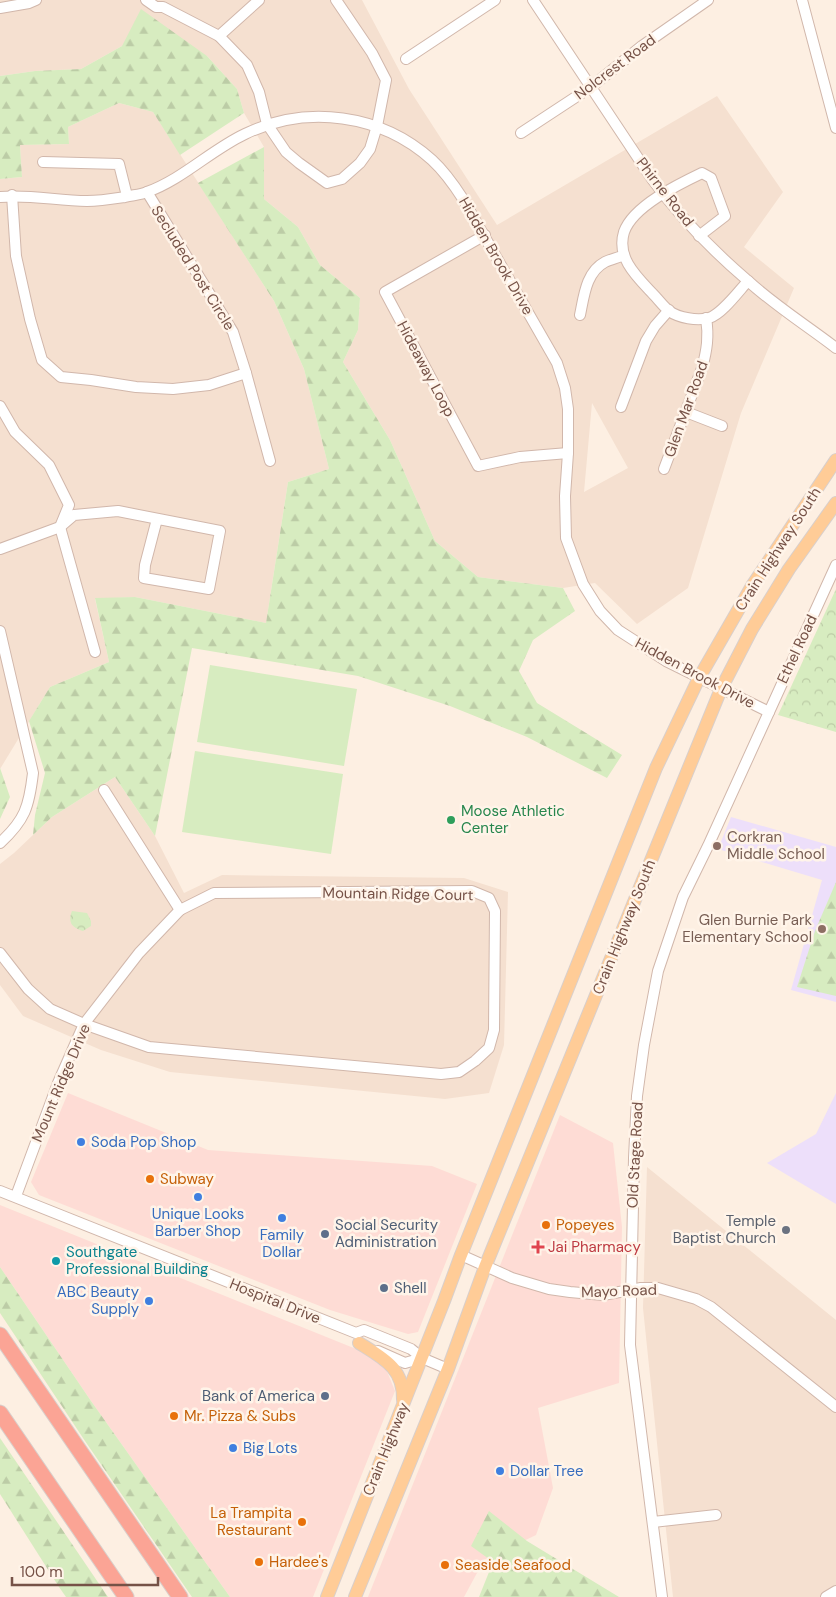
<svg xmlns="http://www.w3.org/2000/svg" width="836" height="1597" font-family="'DM Sans',sans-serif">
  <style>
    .residential { fill: #f5e0d0; fill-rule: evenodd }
    .commercial { fill: #fedcd5 }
    .education { fill: #eddffa }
    .green { fill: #d7ecc0 }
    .forest { fill: url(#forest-firs) }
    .park { fill: url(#park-crowns) }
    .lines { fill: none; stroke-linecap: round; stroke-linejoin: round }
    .minor-casing { stroke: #d1b7ab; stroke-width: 12 }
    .major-casing { stroke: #d9cfcb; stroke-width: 14 }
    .highway-casing { stroke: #d9cfcb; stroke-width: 17 }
    .minor { stroke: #fff; stroke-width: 10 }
    .major { stroke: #ffcc97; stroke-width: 12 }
    .highway { stroke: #fba495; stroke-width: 15 }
    .leisure-dot { fill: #2e9e5b; stroke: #fff4e9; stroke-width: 2 }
    .education-dot { fill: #8d6e63; stroke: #fff4e9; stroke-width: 2 }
    .shop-dot { fill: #3f7fe0; stroke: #fff4e9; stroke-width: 2 }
    .food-dot { fill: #e8710a; stroke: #fff4e9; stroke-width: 2 }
    .worship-dot { fill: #6b7280; stroke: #fff4e9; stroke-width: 2 }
    .service-dot { fill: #5c6f8a; stroke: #fff4e9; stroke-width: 2 }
    .health-dot { fill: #e0444e; stroke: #fff4e9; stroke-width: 2 }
    .culture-dot { fill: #0f9aa8; stroke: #fff4e9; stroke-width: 2 }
    .labels { text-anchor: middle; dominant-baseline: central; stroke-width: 5; stroke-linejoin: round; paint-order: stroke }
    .street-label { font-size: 15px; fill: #765247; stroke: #fff4e9 }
    .leisure-label { font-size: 15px; fill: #27864d; stroke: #fff4e9; text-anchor: start }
    .education-label { font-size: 15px; fill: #785e54; stroke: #fff4e9; text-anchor: start }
    .shop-label { font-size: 15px; fill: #366cbe; stroke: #fff4e9; text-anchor: start }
    .food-label { font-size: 15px; fill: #c56008; stroke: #fff4e9; text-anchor: start }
    .worship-label { font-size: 15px; fill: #5b616d; stroke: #fff4e9; text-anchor: end }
    .service-label { font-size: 15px; fill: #4e5e75; stroke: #fff4e9; text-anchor: start }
    .health-label { font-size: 15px; fill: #be3a42; stroke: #fff4e9; text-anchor: start }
    .culture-label { font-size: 15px; fill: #0d838f; stroke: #fff4e9; text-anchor: start }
  </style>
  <defs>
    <pattern id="forest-firs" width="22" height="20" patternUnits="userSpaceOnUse" patternTransform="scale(1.25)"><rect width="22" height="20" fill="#d7ecc0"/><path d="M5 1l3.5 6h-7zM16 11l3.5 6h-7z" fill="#bccca6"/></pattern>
    <pattern id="park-crowns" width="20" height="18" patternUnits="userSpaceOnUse" patternTransform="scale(1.25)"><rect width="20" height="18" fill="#d7ecc0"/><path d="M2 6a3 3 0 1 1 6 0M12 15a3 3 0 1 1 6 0" fill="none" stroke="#bccca6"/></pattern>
  </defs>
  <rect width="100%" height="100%" fill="#fdefe2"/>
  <!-- residential -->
  <g class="residential">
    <path d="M0,0H362L409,89L497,225L717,96L783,192L744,247L794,288L741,413L688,588L637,624L595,583L563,588L478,577L435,541L390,440L343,362L358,330L360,298L320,265L298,227L264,199V147L244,113L237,89L207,56L122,46L81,69L35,71L0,76ZM592,403L628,468L584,492Z"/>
    <polygon points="119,103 153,112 274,301 304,369 329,469 288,482 266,623 135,597 95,599 109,662 50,687 0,769 0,179 22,177 20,145 69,144 68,127"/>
    <polygon points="115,777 155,836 184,893 222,875 464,878 508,892 504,1045 489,1093 445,1099 170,1072 101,1050 23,1016 0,985 0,864 14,853 52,817"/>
    <polygon points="647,1167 836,1320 836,1597 673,1597 643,1308"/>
  </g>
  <!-- commercial -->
  <g class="commercial">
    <polygon points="68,1093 208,1150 432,1166 477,1184 418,1332 408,1334 330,1310 39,1195 31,1182"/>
    <polygon points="560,1115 613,1143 622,1227 619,1383 538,1408 553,1488 536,1535 484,1560 464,1597 368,1597"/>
    <polygon points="0,1205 371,1355 386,1369 395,1391 313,1597 230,1597 91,1401 0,1267"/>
  </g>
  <!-- education -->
  <g class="education">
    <polygon points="731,817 836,847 836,1002 791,990 822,880 718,849"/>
    <polygon points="836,1093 836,1204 767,1163 816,1134"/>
  </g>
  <!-- green -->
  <g class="green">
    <polygon points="210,665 357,689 344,766 197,742"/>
    <polygon points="195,751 343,774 331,854 182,832"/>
  </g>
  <!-- forest -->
  <g class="forest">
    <polygon points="141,9 207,56 237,89 244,113 180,155 153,112 119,103 68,127 69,144 20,145 22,177 0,179 0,76 35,71 81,69 122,46"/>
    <polygon points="264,147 264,199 298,227 320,265 360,298 358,330 343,362 390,440 435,541 478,577 563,588 575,611 533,640 519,671 537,703 622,755 607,778 527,737 450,706 358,676 192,648 155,836 115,777 52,817 33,835 35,815 45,773 29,721 50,687 109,662 95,598 135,597 266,623 288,482 329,469 304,369 274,301 198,183"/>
    <polygon points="0,768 10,797 0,819"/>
    <polygon points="836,882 836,996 797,987 815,931"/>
    <polygon points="0,1267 91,1401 230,1597 192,1597 85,1441 0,1313"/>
    <polygon points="0,1438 108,1597 66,1597 59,1587 0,1494"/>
    <polygon points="489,1511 527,1541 619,1597 479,1597 493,1562 471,1546"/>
  </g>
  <!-- park -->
  <g class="park">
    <polygon points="836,589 836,732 778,715"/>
    <path d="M72,911L87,913L91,921V926L83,931C73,928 67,923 72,911Z"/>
  </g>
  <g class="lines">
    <defs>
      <g id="minor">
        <polyline points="146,0 156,7 163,7 219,36 247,65 259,92 267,124 286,152 299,163 327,183 342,179 360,163 370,149 377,126 386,80 372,53 336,0"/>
        <path d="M533,0L652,179C679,216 712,250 747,280C774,305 806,325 836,348"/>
        <polyline points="802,0 836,128"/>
        <polyline points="0,8 29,3 36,0"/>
        <polyline points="219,36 259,0"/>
        <polyline points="406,59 495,0"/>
        <polyline points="521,133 591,87 642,46 708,0"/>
        <polyline points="43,162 119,164 127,196"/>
        <polyline points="147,192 233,332 246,373"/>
        <polyline points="12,195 16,256 30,319 42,360 61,377 91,380 136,387 173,389 209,385 246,373 270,461"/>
        <path d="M0,197C29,194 58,201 87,201C100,201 112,199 125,197C132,195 140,195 147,192C183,179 211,150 245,134C307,104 381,114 432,160C444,171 454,185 463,199L557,363L565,388L568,409V453L565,496L566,538L583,584L600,611L618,630L666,661L769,712"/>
        <polyline points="485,235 385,292 478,466 520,457 568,453"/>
        <path d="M699,236L725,216L711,178L702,173C679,184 633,206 624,232C616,258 637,277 653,294C658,299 663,306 669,311C679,318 697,321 709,318C722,314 738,292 748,281"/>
        <path d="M580,315C584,296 586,272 605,262C611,259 618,258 624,255"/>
        <polyline points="0,406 15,432 49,465 69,505 60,527 95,652"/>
        <polyline points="621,407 646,341 655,326 669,310"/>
        <polyline points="686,412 722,426"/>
        <path d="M664,469L702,368C707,350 709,336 706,318"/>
        <polyline points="0,549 60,527 74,515 118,511 220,531 209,589 144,578 145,565 157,519"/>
        <path d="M0,631L33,773C29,807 25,820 0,843"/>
        <polyline points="0,953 28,989 50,1009 84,1024 149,1047 441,1074 459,1072 475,1061 489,1048 494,1030 495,911 489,898 472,891 214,893 180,910 104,790"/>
        <polyline points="0,1191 356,1333 364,1330 411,1349 422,1358 448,1369"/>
        <polyline points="16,1196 58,1083 84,1024 139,953 180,910"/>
        <polyline points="461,1255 512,1278 549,1289 570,1292 603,1295 641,1288 658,1288 696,1299 711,1307 836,1407"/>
        <polyline points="378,1351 405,1363 422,1358"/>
        <polyline points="653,1522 716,1515"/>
        <polyline points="662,1597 630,1345 634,1158 637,1096 644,1045 658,971 683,897 708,846 836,565"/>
        <polyline points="826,1597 836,1591"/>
      </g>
      <g id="major">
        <path d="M359,1343C383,1358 404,1368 403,1400"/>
        <polyline points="327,1597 444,1301 461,1255 656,768 699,678 752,586 836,460"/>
        <polyline points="355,1597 448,1369 485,1267 721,689 752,629 789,569 836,503"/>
      </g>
      <g id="highway">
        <polyline points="0,1335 180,1597"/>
        <polyline points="0,1413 126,1597"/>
      </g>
    </defs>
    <!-- minor casing -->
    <use href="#minor" class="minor-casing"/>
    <!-- major casing -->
    <use href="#major" class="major-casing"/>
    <!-- highway casing -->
    <use href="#highway" class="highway-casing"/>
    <!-- minor -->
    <use href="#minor" class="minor"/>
    <!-- major -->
    <use href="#major" class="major"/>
    <!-- highway -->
    <use href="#highway" class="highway"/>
  </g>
  <!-- markers -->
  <circle class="leisure-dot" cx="451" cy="820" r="5"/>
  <g class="education-dot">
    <circle cx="717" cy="846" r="5"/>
    <circle cx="822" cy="929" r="5"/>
  </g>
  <g class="shop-dot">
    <circle cx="81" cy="1142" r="5"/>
    <circle cx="198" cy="1197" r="5"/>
    <circle cx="282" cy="1218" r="5"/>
    <circle cx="149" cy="1301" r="5"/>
    <circle cx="233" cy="1448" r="5"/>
    <circle cx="500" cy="1471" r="5"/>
  </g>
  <g class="food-dot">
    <circle cx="150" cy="1179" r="5"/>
    <circle cx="546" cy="1225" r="5"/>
    <circle cx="174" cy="1416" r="5"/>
    <circle cx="302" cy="1522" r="5"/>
    <circle cx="259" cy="1562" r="5"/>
    <circle cx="445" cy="1565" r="5"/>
  </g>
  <circle class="worship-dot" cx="786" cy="1230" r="5"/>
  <g class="service-dot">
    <circle cx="325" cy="1234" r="5"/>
    <circle cx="384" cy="1288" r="5"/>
    <circle cx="325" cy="1396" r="5"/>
  </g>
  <path class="health-dot" d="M535.5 1239.5h5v5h5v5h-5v5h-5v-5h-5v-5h5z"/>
  <circle class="culture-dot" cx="56" cy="1261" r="5"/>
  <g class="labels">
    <!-- street labels -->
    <g class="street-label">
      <text transform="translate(615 67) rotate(-37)">Nolcrest Road</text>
      <text transform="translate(665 192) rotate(52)">Phirne Road</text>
      <text transform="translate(496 256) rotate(60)">Hidden Brook Drive</text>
      <text transform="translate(193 268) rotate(58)">Secluded Post Circle</text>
      <text transform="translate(426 369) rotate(62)">Hideaway Loop</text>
      <text transform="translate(686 409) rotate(-70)">Glen Mar Road</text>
      <text transform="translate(778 549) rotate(-57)">Crain Highway South</text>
      <text transform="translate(797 649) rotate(-65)">Ethel Road</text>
      <text transform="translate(695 673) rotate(28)">Hidden Brook Drive</text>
      <text transform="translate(398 894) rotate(1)">Mountain Ridge Court</text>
      <text transform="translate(624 927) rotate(-68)">Crain Highway South</text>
      <text transform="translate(61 1083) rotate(-67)">Mount Ridge Drive</text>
      <text transform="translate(635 1155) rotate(-87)">Old Stage Road</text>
      <text transform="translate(619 1291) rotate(-2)">Mayo Road</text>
      <text transform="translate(275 1301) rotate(22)">Hospital Drive</text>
      <text transform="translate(386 1449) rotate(-68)">Crain Highway</text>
    </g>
    <!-- leisure labels -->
    <g class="leisure-label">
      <text x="461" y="811">Moose Athletic<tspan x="461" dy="17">Center</tspan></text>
    </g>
    <!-- education labels -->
    <g class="education-label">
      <text x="727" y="837">Corkran<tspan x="727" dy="17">Middle School</tspan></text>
      <text x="812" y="920" text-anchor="end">Glen Burnie Park<tspan x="812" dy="17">Elementary School</tspan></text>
    </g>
    <!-- shop labels -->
    <g class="shop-label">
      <text x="91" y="1142">Soda Pop Shop</text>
      <text x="198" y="1214" text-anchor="middle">Unique Looks<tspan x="198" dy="17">Barber Shop</tspan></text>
      <text x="282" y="1235" text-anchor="middle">Family<tspan x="282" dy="17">Dollar</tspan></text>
      <text x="139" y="1292" text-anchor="end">ABC Beauty<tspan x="139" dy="17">Supply</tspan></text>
      <text x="243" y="1448">Big Lots</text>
      <text x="510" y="1471">Dollar Tree</text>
    </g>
    <!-- food labels -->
    <g class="food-label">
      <text x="160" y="1179">Subway</text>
      <text x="556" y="1225">Popeyes</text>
      <text x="184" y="1416">Mr. Pizza &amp; Subs</text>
      <text x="292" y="1513" text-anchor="end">La Trampita<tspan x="292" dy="17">Restaurant</tspan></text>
      <text x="269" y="1562">Hardee's</text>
      <text x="455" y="1565">Seaside Seafood</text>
    </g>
    <!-- worship labels -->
    <g class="worship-label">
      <text x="776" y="1221">Temple<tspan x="776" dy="17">Baptist Church</tspan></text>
    </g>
    <!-- service labels -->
    <g class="service-label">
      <text x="335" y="1225">Social Security<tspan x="335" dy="17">Administration</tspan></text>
      <text x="394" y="1288">Shell</text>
      <text x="315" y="1396" text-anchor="end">Bank of America</text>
    </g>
    <!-- health labels -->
    <g class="health-label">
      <text x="548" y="1247">Jai Pharmacy</text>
    </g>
    <!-- culture labels -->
    <g class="culture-label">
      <text x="66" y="1252">Southgate<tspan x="66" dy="17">Professional Building</tspan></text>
    </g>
  </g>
  <!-- scale -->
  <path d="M12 1577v8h146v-8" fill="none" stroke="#765247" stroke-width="2.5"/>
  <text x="20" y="1577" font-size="15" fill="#765247" stroke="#fff4e9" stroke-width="4" paint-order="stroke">100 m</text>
</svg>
